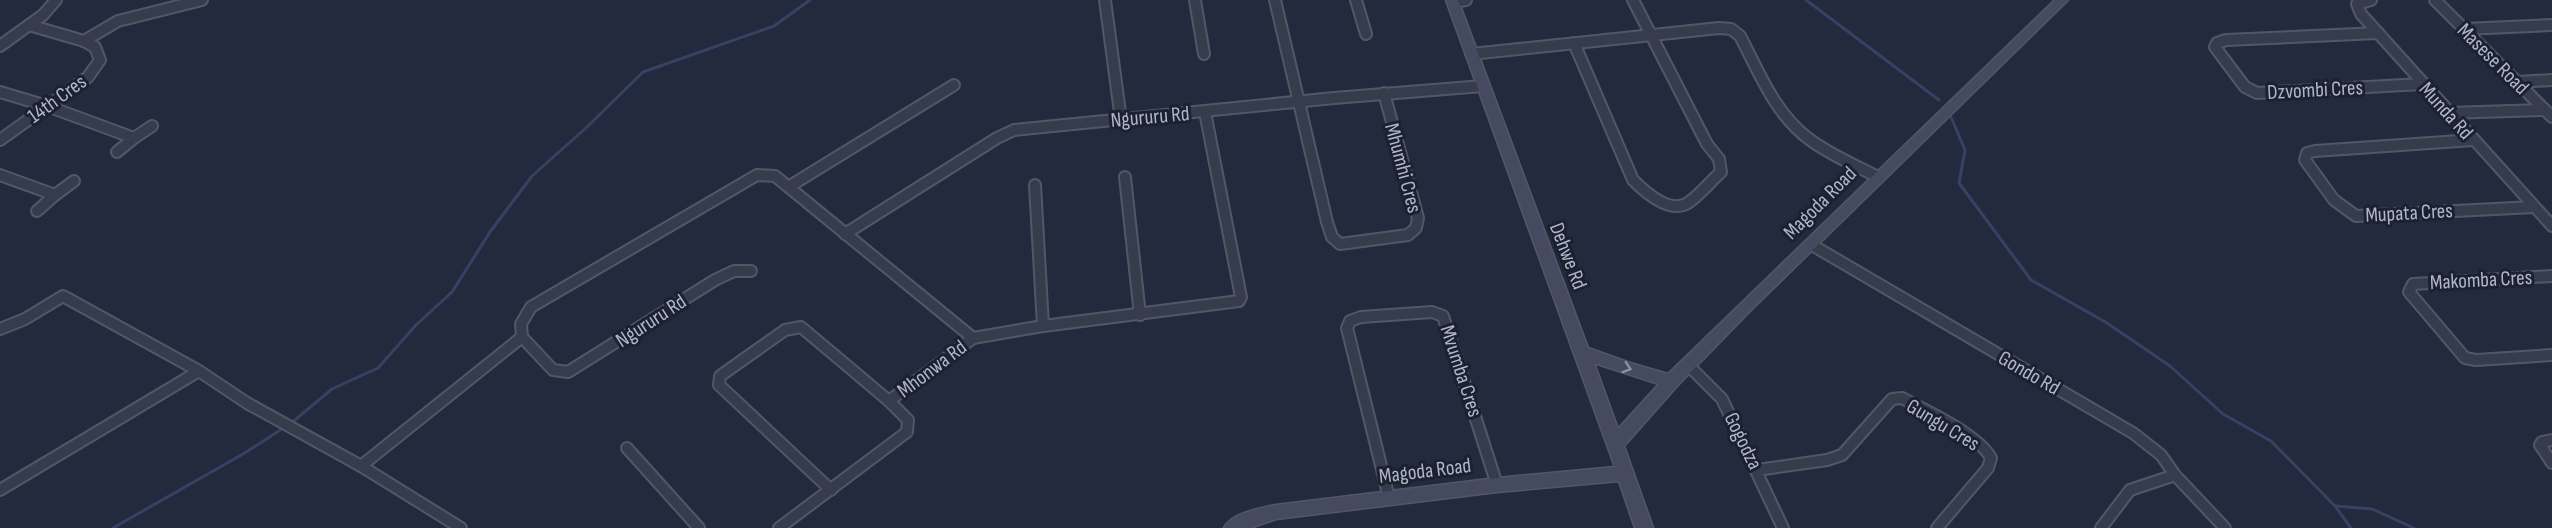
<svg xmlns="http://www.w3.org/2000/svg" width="2552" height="528" font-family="'Sofia Sans Condensed',sans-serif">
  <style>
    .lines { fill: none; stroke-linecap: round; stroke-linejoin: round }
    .stream { stroke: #364264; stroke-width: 3 }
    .street-casing { stroke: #525768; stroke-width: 14 }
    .secondary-casing { stroke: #525768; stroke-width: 3 }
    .street { stroke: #373c4d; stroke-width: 10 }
    .secondary { fill: #454a60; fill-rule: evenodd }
    .oneway { stroke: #8c91a4 }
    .labels { text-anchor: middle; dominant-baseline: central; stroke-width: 6; stroke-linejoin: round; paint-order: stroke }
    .street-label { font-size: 21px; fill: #b2b7c8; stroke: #1c2132 }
  </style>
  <rect width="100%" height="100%" fill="#232a3d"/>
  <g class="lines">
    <!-- stream -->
    <g class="stream">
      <polyline points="1806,0 1939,100"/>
      <polyline points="1951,117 1965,150 1959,183 2031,280 2107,323 2170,366 2223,414 2271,441 2335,506 2351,528"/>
      <polyline points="290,424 332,389 378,368 416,325 452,292 490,232 532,176 587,127 643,72 774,26 810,0"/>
      <polyline points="2336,506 2372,509 2414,528"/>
      <polyline points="113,528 243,454 285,427"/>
    </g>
    <defs>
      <g id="street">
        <polyline points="1105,0 1121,120"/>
        <polyline points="1195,0 1204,54"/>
        <polyline points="1275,0 1327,222 1332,237 1340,244 1408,235 1416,228 1418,218 1384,93"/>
        <polyline points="1356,0 1366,34"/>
        <polyline points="2371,0 2357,4 2361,14 2552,226"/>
        <polyline points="2435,0 2552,117"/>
        <polyline points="1453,2 1466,0"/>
        <polyline points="2464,29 2552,25"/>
        <polyline points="2378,33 2226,40 2217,43 2215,47 2245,87 2257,93 2422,84"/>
        <polyline points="84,41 118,21 202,0"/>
        <path d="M1574,43L1633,180C1645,192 1668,213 1686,204C1696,199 1712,180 1721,172L1719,159L1707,144L1633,0"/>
        <polyline points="0,46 43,15 56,0"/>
        <path d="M1471,54L1719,28L1731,29L1740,36C1759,72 1775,114 1809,139C1830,155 1855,165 1878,177"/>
        <polyline points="2517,82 2552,80"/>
        <polyline points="0,92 47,106 134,138 117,152"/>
        <polyline points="2448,113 2545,110"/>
        <polyline points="134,138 152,126"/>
        <polyline points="0,140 88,77 100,60 95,47 84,41 29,25"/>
        <polyline points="2473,140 2315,151 2307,153 2305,160 2334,200 2356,216 2534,207"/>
        <polyline points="0,175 55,195 74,181"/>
        <polyline points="1125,177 1140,315"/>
        <polyline points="1035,185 1043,326"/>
        <polyline points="790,186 954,85"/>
        <polyline points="37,211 55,195"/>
        <polyline points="845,234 997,138 1014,130 1334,98 1483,86"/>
        <polyline points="1812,245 2133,433 2161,455 2175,475 2225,528"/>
        <polyline points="751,271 734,271 715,280 568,372 553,370 522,337 521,324 531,307 757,175 775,176 973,338"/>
        <polyline points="2552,276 2413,284 2409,292 2465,358 2476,360 2552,355"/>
        <polyline points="0,329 25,319 63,296 199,371 247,403 361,466 461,528"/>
        <polyline points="1688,365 1722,399 1783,528"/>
        <polyline points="2552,440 2542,442 2540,445 2552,463"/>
        <polyline points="627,448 699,528"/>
        <polyline points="361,466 522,337"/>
        <path d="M1757,470L1827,460L1842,455L1892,399L1902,398C1926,411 1978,434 1991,458L1988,468L1937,528"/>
        <polyline points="0,490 199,371"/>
        <polyline points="831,490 719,385 720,376 785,330 801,327 889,401"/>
        <polyline points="1389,498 1347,328 1350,321 1361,317 1432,312 1443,316 1497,485"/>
        <polyline points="779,528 907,432 908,420 889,401 973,338 1043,326 1239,301 1241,297 1205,112"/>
        <polyline points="2101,528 2130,490 2175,475"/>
      </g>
      <path id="secondary" d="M1446,0H1458L1588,348L1630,363L1668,374L2055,0H2068L1750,311L1677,386L1624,446L1653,528H1635L1619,481L1497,492L1276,519L1250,528H1224C1231,513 1261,508 1276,505L1497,478L1615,467ZM1594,363L1659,384L1618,429Z"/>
    </defs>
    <!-- street casing -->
    <use href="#street" class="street-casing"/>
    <!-- secondary casing -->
    <use href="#secondary" class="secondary-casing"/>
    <!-- street -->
    <use href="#street" class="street"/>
    <!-- secondary -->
    <use href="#secondary" class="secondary"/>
  </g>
  <!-- one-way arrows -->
  <defs><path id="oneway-chevron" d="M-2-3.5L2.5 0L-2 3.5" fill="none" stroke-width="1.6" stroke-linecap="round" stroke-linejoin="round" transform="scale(1.5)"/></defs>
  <use class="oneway" href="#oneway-chevron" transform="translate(1627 368) rotate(18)"/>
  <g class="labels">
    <!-- street labels -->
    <g class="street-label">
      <text transform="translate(2493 59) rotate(45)">Masese Road</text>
      <text transform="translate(2315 90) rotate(-3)">Dzvombi Cres</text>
      <text transform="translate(57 99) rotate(-36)">14th Cres</text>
      <text transform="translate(2446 111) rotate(48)">Munda Rd</text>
      <text transform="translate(1150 117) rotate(-5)">Ngururu Rd</text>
      <text transform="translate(1403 168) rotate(75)">Mhumhi Cres</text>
      <text transform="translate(1820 203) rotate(-45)">Magoda Road</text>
      <text transform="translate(2409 213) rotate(-3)">Mupata Cres</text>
      <text transform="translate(1568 256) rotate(69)">Dehwe Rd</text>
      <text transform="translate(2481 280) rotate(-3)">Makomba Cres</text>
      <text transform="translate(651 321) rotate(-33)">Ngururu Rd</text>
      <text transform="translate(932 369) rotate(-37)">Mhonwa Rd</text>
      <text transform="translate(1461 371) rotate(72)">Mvumba Cres</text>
      <text transform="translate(2029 373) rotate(30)">Gondo Rd</text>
      <text transform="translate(1943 425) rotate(31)">Gungu Cres</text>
      <text transform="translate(1743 441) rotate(64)">Gogodza</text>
      <text transform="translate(1425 471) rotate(-7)">Magoda Road</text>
    </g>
  </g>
</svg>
